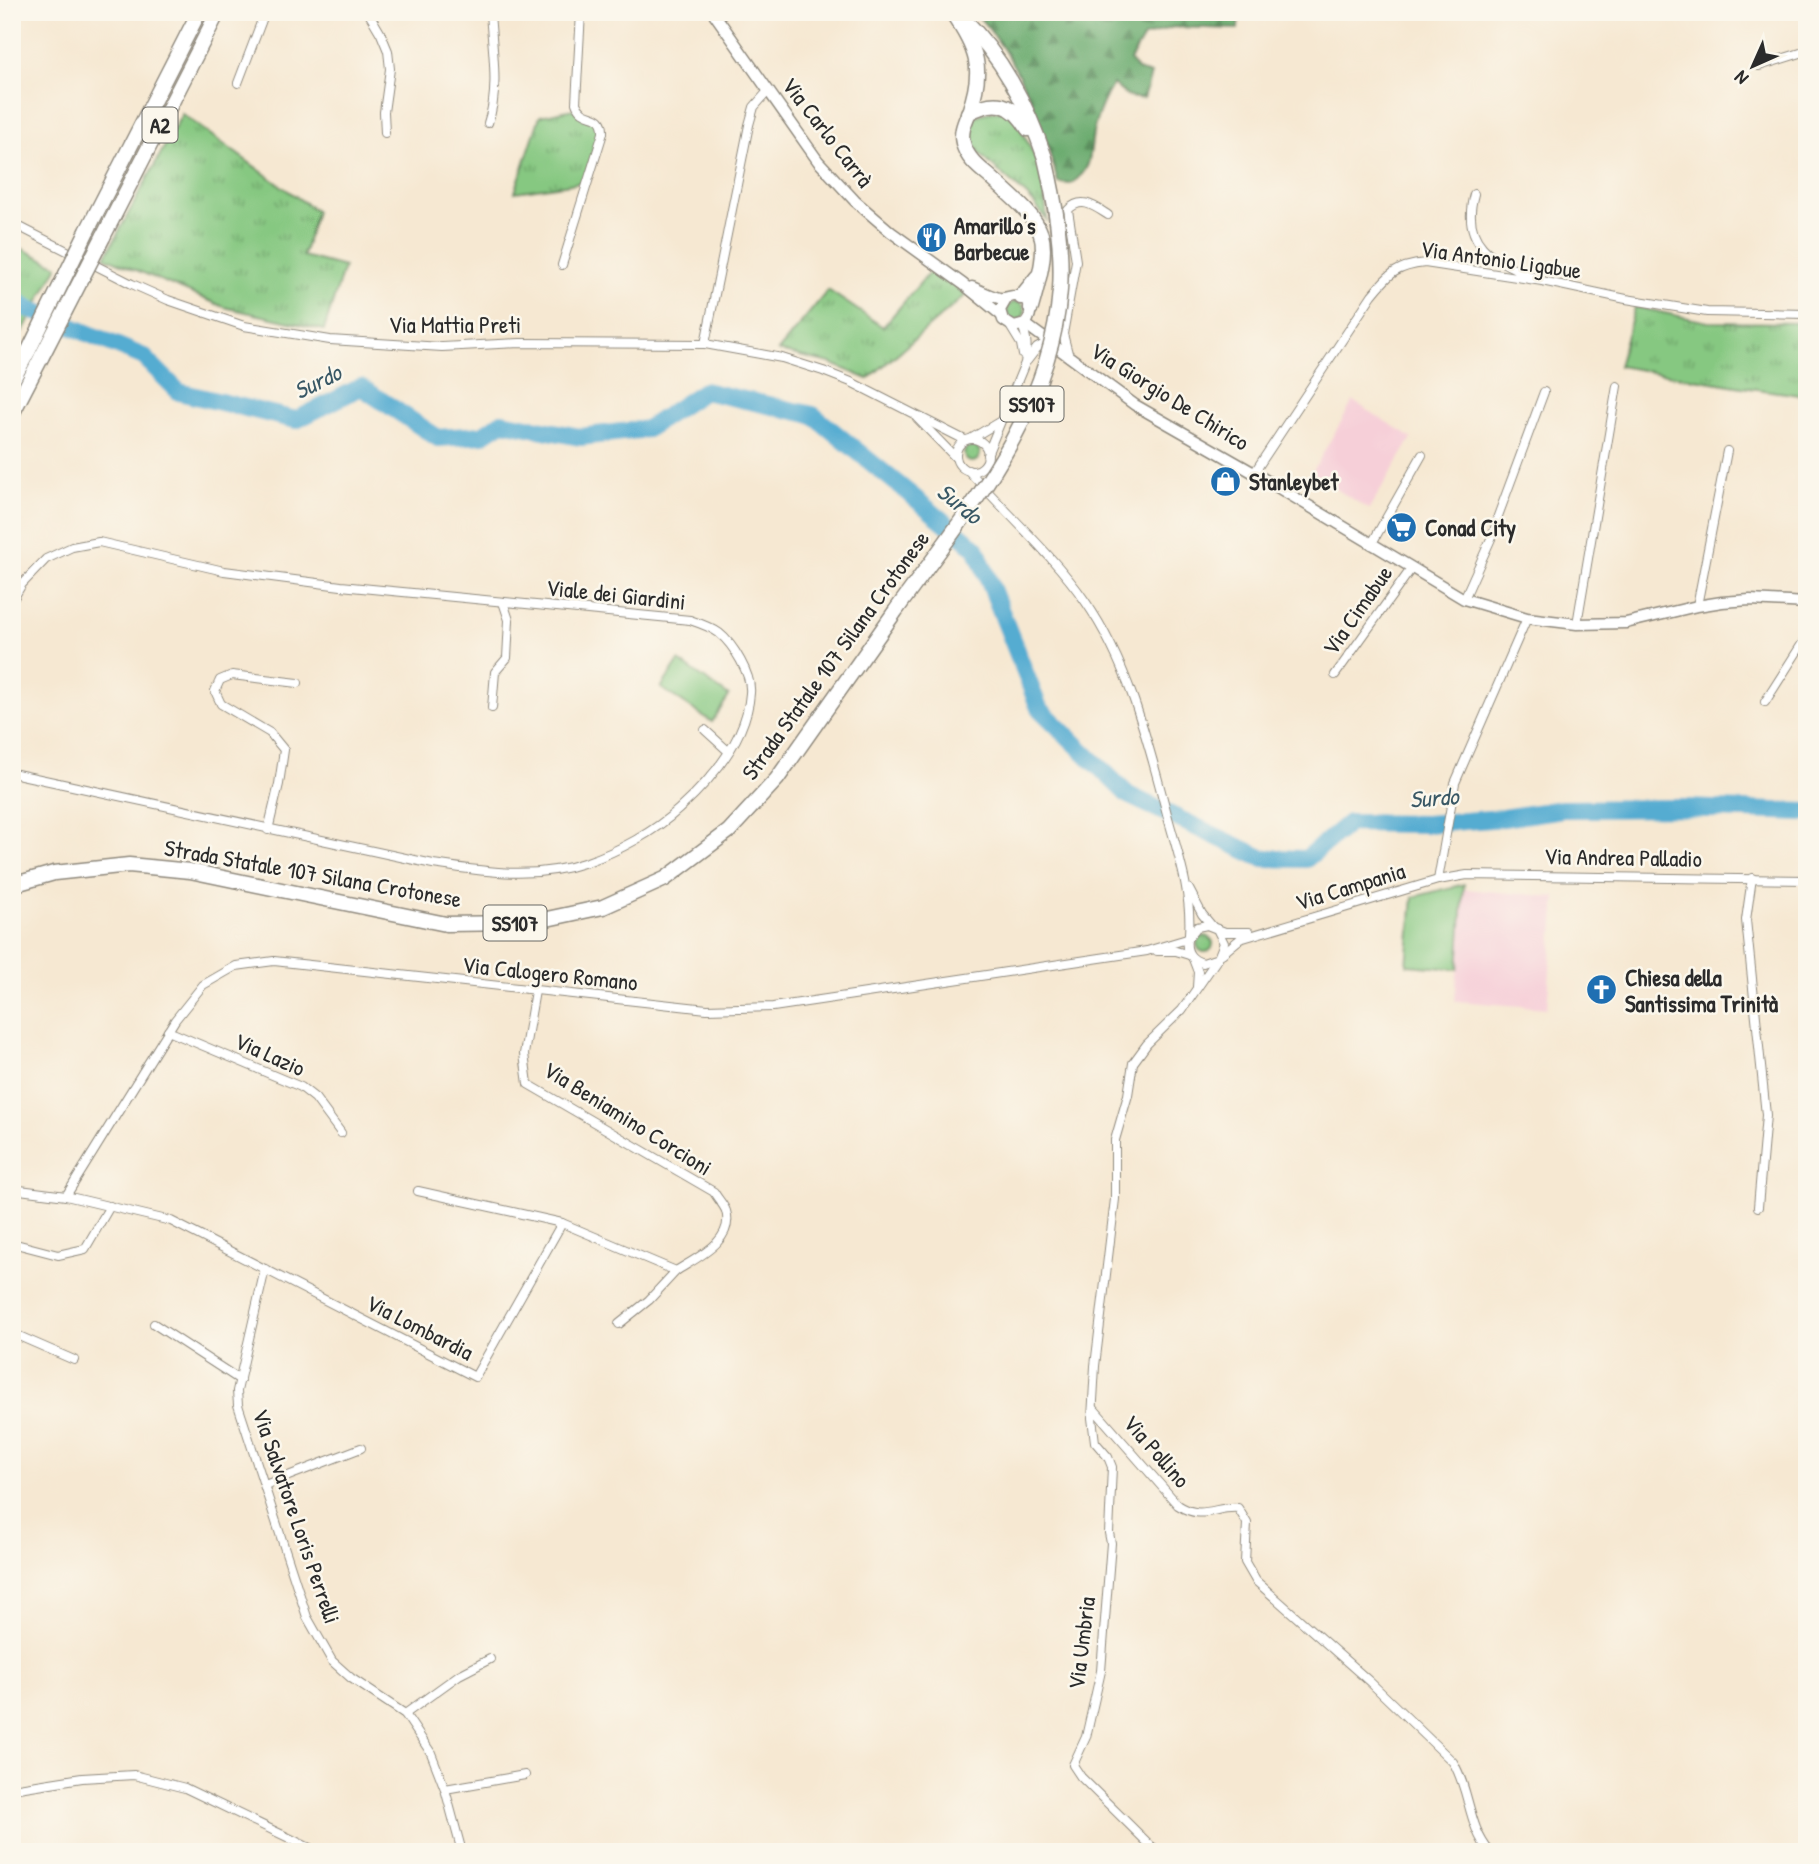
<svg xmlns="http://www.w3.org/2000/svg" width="1819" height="1864" font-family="'Patrick Hand',sans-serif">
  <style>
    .built { fill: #f6cfd8 }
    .grass { fill: url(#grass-tufts); stroke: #587a56; stroke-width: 2 }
    .forest { fill: url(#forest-firs); stroke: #4c6c4d; stroke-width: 2 }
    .garden { fill: #86c881; stroke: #587a56; stroke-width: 2 }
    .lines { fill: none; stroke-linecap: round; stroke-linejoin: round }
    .river { stroke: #54acd1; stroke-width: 18 }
    .street-casing { stroke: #908a7e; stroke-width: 10 }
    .secondary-casing { stroke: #908a7e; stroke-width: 13 }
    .highway-casing { stroke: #908a7e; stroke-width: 17 }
    .street { stroke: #fff; stroke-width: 8 }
    .secondary { stroke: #fff; stroke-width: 10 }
    .highway { stroke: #fff; stroke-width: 14 }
    .highway-bridge-casing { stroke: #908a7e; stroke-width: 17; stroke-linecap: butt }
    .highway-bridge { stroke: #fff; stroke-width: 14 }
    .labels { text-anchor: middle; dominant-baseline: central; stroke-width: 5; stroke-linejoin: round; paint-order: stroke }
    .shield { fill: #fbf7ec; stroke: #696865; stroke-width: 2 }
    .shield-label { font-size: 21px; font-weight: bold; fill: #2b2b2b }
    .street-label { font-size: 23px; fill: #2b2b2b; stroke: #fbf7ec }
    .poi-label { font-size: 23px; font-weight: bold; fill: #2b2b2b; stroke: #fbf7ec; text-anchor: start }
    .water-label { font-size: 24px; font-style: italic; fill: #395865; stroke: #fbf7ec }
  </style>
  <defs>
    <pattern id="grass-tufts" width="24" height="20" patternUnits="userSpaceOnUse" patternTransform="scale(1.75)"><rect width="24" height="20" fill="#86c881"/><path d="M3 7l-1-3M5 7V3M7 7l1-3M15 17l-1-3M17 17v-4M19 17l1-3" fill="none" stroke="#6ea36a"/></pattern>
    <pattern id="forest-firs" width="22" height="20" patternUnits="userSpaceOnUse" patternTransform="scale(1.75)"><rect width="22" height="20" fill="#6cac6f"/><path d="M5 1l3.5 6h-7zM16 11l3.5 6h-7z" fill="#598c5b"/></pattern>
  </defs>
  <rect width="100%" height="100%" fill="#fbf7ec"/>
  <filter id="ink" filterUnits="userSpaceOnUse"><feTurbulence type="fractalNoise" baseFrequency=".0143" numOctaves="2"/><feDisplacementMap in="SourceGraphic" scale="14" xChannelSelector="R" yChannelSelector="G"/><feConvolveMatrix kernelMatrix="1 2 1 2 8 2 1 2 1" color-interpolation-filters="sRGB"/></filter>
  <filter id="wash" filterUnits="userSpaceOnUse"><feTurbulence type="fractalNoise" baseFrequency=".00686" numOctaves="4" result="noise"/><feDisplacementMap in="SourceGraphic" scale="28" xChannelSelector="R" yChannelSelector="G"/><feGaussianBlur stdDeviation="1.57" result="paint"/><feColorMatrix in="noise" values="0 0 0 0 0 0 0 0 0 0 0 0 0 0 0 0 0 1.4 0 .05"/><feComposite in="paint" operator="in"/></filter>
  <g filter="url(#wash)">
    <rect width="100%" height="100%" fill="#f6e8d2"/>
    <!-- built -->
    <g class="built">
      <polygon points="1353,401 1412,438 1369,509 1311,474"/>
      <polygon points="1464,889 1556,897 1547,1008 1455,1001"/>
    </g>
    <!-- grass -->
    <g class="grass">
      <polygon points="573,109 583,117 598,121 601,129 584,182 515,192 540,116"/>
      <path d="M1008,110L1017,121L1042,171L1047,220C1041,213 1036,205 1030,199C1006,174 913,115 1008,110Z"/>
      <polygon points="182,114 316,211 303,256 344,267 324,330 224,307 105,257"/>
      <polygon points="12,244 58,266 23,331 12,332"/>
      <polygon points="933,268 966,295 868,379 830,363 778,351 828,290 883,327"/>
      <circle cx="1016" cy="311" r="9"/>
      <polygon points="1635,307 1708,322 1807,323 1807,396 1742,387 1618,366"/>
      <circle cx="972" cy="454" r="8"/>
      <circle cx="1205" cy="944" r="8"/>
    </g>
    <!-- forest -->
    <path class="forest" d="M974,12H1239L1238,29L1173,27L1144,37L1130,60L1137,70L1151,74L1144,98C1129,100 1123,93 1113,84C1105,97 1099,110 1095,125C1087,151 1097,166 1071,184L1058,183C1042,122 1019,58 974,12Z"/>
    <!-- garden -->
    <g class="garden">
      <polygon points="679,661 729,696 712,722 661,688"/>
      <polygon points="1464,884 1458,969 1407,965 1413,897"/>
    </g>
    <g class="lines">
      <!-- river -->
      <polyline class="river" points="12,297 25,307 144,357 179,392 296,420 361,387 438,438 482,435 502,422 580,437 647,429 704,391 813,415 976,548 1039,708 1128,795 1262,858 1306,859 1349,823 1426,824 1503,818 1562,809 1681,808 1807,812"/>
    </g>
  </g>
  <g filter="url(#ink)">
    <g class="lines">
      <defs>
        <g id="street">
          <polyline points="368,12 381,34 388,51 390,69 384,112 385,133"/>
          <polyline points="1759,66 1807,51"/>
          <polyline points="238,83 265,12"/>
          <path d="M488,123C500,89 492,48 490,12"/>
          <path d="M1474,194C1460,245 1493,259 1533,277"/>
          <polyline points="12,223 132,284 168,300 244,326 330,340 442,347 520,343 705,344 782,358 823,371 851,382 965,440"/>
          <path d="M562,265L603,133C604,109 583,123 576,103L581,12"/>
          <polyline points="1010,326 1021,344 1023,355"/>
          <polyline points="705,344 749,125 754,107 769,90"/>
          <path d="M1069,357L1063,334L1076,261L1068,210C1082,196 1094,206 1108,215"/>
          <polyline points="1027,361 1037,348 1048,342"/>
          <polyline points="917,418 956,458"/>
          <polyline points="972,438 999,422"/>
          <circle cx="972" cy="455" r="16"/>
          <path d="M987,455L1025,363C1027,350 1028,338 1022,326"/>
          <path d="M968,470C1005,512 1054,556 1085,601C1129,664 1148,742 1167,814C1178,854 1192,893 1189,934"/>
          <path d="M1254,473L1372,295C1389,274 1396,266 1425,263L1542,281L1626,299L1707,312L1807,314"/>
          <polyline points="1371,545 1422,455"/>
          <polyline points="1464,599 1494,532 1498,516 1544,392"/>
          <path d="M12,601L22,584L46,559L72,547L99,542L224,571L341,586L690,620C699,623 711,627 719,633C733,644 752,675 750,693C747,738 711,780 679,809C654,832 619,851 587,862C535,880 486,872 433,864L12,773"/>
          <polyline points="1697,606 1727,451"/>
          <polyline points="1577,624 1617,386"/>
          <polyline points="1335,675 1411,569"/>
          <polyline points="1765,702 1807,636"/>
          <polyline points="492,708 495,672 507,658 509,620 503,602"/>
          <polyline points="705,730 728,751"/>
          <polyline points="268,830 279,784 284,750 270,733 221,704 215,691 220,680 232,675 298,683"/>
          <polyline points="1752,878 1746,920 1766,1115 1758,1207"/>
          <polyline points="1438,880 1455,783 1527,618"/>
          <polyline points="1189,889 1202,914 1212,926"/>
          <path d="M1217,929L1224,943L1218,958L1203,963C1191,960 1185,952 1187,939L1197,927L1207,925L1225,932H1249"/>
          <polyline points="1157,951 1176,951 1189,955"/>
          <polyline points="1222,954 1240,939 1438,880 1467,875 1807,880"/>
          <polyline points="1193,959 1198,972 1197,987"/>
          <polyline points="168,1031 301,1087 315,1098 341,1133"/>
          <polyline points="12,1189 66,1196 171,1221 475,1377 562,1223"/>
          <path d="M418,1191L562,1223L676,1271C696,1258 735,1241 726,1211C724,1205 717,1198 714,1192L528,1084L524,1054L535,991"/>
          <polyline points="66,1196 175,1020 203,985 236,966 274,961 707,1009 773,1007 1147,951 1187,939"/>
          <polyline points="12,1243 58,1255 85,1249 110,1206"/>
          <polyline points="265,1269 237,1391 238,1405 307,1617 332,1661 351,1678 405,1714 431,1753 445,1789 462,1852"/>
          <polyline points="154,1324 240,1380"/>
          <polyline points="619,1324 649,1300 676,1271"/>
          <polyline points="12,1333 74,1360"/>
          <path d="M1093,1408L1178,1505C1202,1521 1215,1506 1238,1508L1247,1523L1245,1562L1256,1581L1370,1682L1453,1762C1470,1790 1468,1827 1490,1852"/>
          <polyline points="265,1485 361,1448"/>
          <polyline points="405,1714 459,1675 490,1659"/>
          <polyline points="12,1789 82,1778 134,1775 185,1788 314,1850 327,1852"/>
          <polyline points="445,1789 525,1775"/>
          <polyline points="1157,1852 1081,1777 1073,1765 1086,1737 1101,1671 1111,1543 1109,1533 1112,1467 1108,1457 1095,1442 1092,1418 1095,1366 1115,1199 1115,1140 1128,1095 1133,1063 1147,1044 1182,1010 1218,958"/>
        </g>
        <g id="secondary">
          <polyline points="713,12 818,161 855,201 891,232 963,284 1001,315"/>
          <path d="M972,287C981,291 990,296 999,298C1005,299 1009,296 1015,296C1032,295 1034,314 1025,324L1014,327L1003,320L1000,310L1007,298"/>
          <polyline points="1025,324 1135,405 1254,473 1464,599 1527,618 1577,624 1626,623 1697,606 1722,602 1750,600 1807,603"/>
        </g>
        <g id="highway">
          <path d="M952,12C977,51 985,67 969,112C965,122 960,132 963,143C966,157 978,167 989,176C1048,229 1053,230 1031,308"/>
          <path d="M961,16C1002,57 1027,104 1045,158"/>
          <path d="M968,113C995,98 1012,102 1028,129"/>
          <polyline points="87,231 199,12"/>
          <polyline points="103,237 218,12"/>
          <polyline points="1021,297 1037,277"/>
          <polyline points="12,381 29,350"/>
          <polyline points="12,414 42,356"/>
          <polyline points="12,885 54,873 129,865 190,871 446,924 528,923 603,907 665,879 729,831 777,779 894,613"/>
        </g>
      </defs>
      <!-- street casing -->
      <use href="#street" class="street-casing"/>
      <!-- secondary casing -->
      <use href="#secondary" class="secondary-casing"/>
      <!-- highway casing -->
      <use href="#highway" class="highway-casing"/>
      <!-- street -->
      <use href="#street" class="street"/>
      <!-- secondary -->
      <use href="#secondary" class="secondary"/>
      <!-- highway -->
      <use href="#highway" class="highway"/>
      <defs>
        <g id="highway-bridge">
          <polyline points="29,350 87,231"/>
          <polyline points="42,356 103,237"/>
          <path d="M894,613C964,515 1051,416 1060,290C1063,246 1055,201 1045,158"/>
        </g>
      </defs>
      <!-- highway-bridge casing -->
      <use href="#highway-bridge" class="highway-bridge-casing"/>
      <!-- highway-bridge -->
      <use href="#highway-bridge" class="highway-bridge"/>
    </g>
  </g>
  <!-- icons -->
  <defs>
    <symbol id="restaurant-disc" viewBox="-11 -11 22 22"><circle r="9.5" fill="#1f6fb2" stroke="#fbf7ec"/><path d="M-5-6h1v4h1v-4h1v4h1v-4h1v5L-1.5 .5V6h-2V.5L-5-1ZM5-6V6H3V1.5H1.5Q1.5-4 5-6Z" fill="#fff"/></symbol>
    <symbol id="shop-disc" viewBox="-11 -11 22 22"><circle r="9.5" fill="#1f6fb2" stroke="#fbf7ec"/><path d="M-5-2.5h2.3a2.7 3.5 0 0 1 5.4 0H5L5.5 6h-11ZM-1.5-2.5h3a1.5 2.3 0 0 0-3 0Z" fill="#fff"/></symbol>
    <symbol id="supermarket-disc" viewBox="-11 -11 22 22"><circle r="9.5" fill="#1f6fb2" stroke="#fbf7ec"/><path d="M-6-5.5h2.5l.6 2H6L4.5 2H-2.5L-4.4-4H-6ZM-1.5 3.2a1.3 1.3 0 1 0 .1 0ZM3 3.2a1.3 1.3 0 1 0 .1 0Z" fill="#fff"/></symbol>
    <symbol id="church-disc" viewBox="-11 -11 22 22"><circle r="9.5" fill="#1f6fb2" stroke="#fbf7ec"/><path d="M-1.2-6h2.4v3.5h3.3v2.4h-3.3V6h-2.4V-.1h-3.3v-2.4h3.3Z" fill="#fff"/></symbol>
  </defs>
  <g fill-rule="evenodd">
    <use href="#restaurant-disc" x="914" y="220" width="35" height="35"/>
    <use href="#shop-disc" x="1208" y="464" width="35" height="35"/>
    <use href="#supermarket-disc" x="1384" y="510" width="35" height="35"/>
    <use href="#church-disc" x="1584" y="972" width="35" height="35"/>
  </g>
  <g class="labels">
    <!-- shield labels -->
    <g class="shield">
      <rect x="142.5" y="107.5" width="35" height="35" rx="5"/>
      <rect x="1000.5" y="386.5" width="63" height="35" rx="5"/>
      <rect x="483.5" y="905.5" width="63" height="35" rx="5"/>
    </g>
    <g class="shield-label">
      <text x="160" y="125">A2</text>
      <text x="1032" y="404">SS107</text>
      <text x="515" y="923">SS107</text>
    </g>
    <!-- street labels -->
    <g class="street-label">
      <text transform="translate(828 132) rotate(52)">Via Carlo Carrà</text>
      <text transform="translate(1501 259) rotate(8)">Via Antonio Ligabue</text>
      <text x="455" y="324">Via Mattia Preti</text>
      <text transform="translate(1170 396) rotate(32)">Via Giorgio De Chirico</text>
      <text transform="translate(616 594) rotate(6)">Viale dei Giardini</text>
      <text transform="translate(1357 610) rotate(-55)">Via Cimabue</text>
      <text transform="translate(835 655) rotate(-54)">Strada Statale 107 Silana Crotonese</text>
      <text transform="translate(1623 857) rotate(1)">Via Andrea Palladio</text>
      <text transform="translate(313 873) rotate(10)">Strada Statale 107 Silana Crotonese</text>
      <text transform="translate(1350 886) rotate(-17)">Via Campania</text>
      <text transform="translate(550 973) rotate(6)">Via Calogero Romano</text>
      <text transform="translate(270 1054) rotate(24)">Via Lazio</text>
      <text transform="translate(628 1118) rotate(32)">Via Beniamino Corcioni</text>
      <text transform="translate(420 1327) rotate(27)">Via Lombardia</text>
      <text transform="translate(1157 1451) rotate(49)">Via Pollino</text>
      <text transform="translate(297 1516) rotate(71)">Via Salvatore Loris Perrelli</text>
      <text transform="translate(1081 1643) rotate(-83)">Via Umbria</text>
    </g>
    <!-- poi labels -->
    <g class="poi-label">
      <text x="954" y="225">Amarillo's<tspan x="954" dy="26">Barbecue</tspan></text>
      <text x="1249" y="481">Stanleybet</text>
      <text x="1425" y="527">Conad City</text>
      <text x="1625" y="977">Chiesa della<tspan x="1625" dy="26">Santissima Trinità</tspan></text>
    </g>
    <!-- water labels -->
    <g class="water-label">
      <text transform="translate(317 381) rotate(-26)">Surdo</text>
      <text transform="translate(960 503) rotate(39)">Surdo</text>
      <text transform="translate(1434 797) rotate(-4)">Surdo</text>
    </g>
  </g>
  <!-- margin -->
  <rect width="1819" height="1864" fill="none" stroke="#fbf7ec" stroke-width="42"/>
  <!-- north arrow -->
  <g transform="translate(1753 66) rotate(225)" stroke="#fbf7ec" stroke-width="5" paint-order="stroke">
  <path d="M0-5L12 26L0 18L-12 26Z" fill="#2b2b2b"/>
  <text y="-10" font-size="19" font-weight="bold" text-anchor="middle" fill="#2b2b2b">N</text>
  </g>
</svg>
